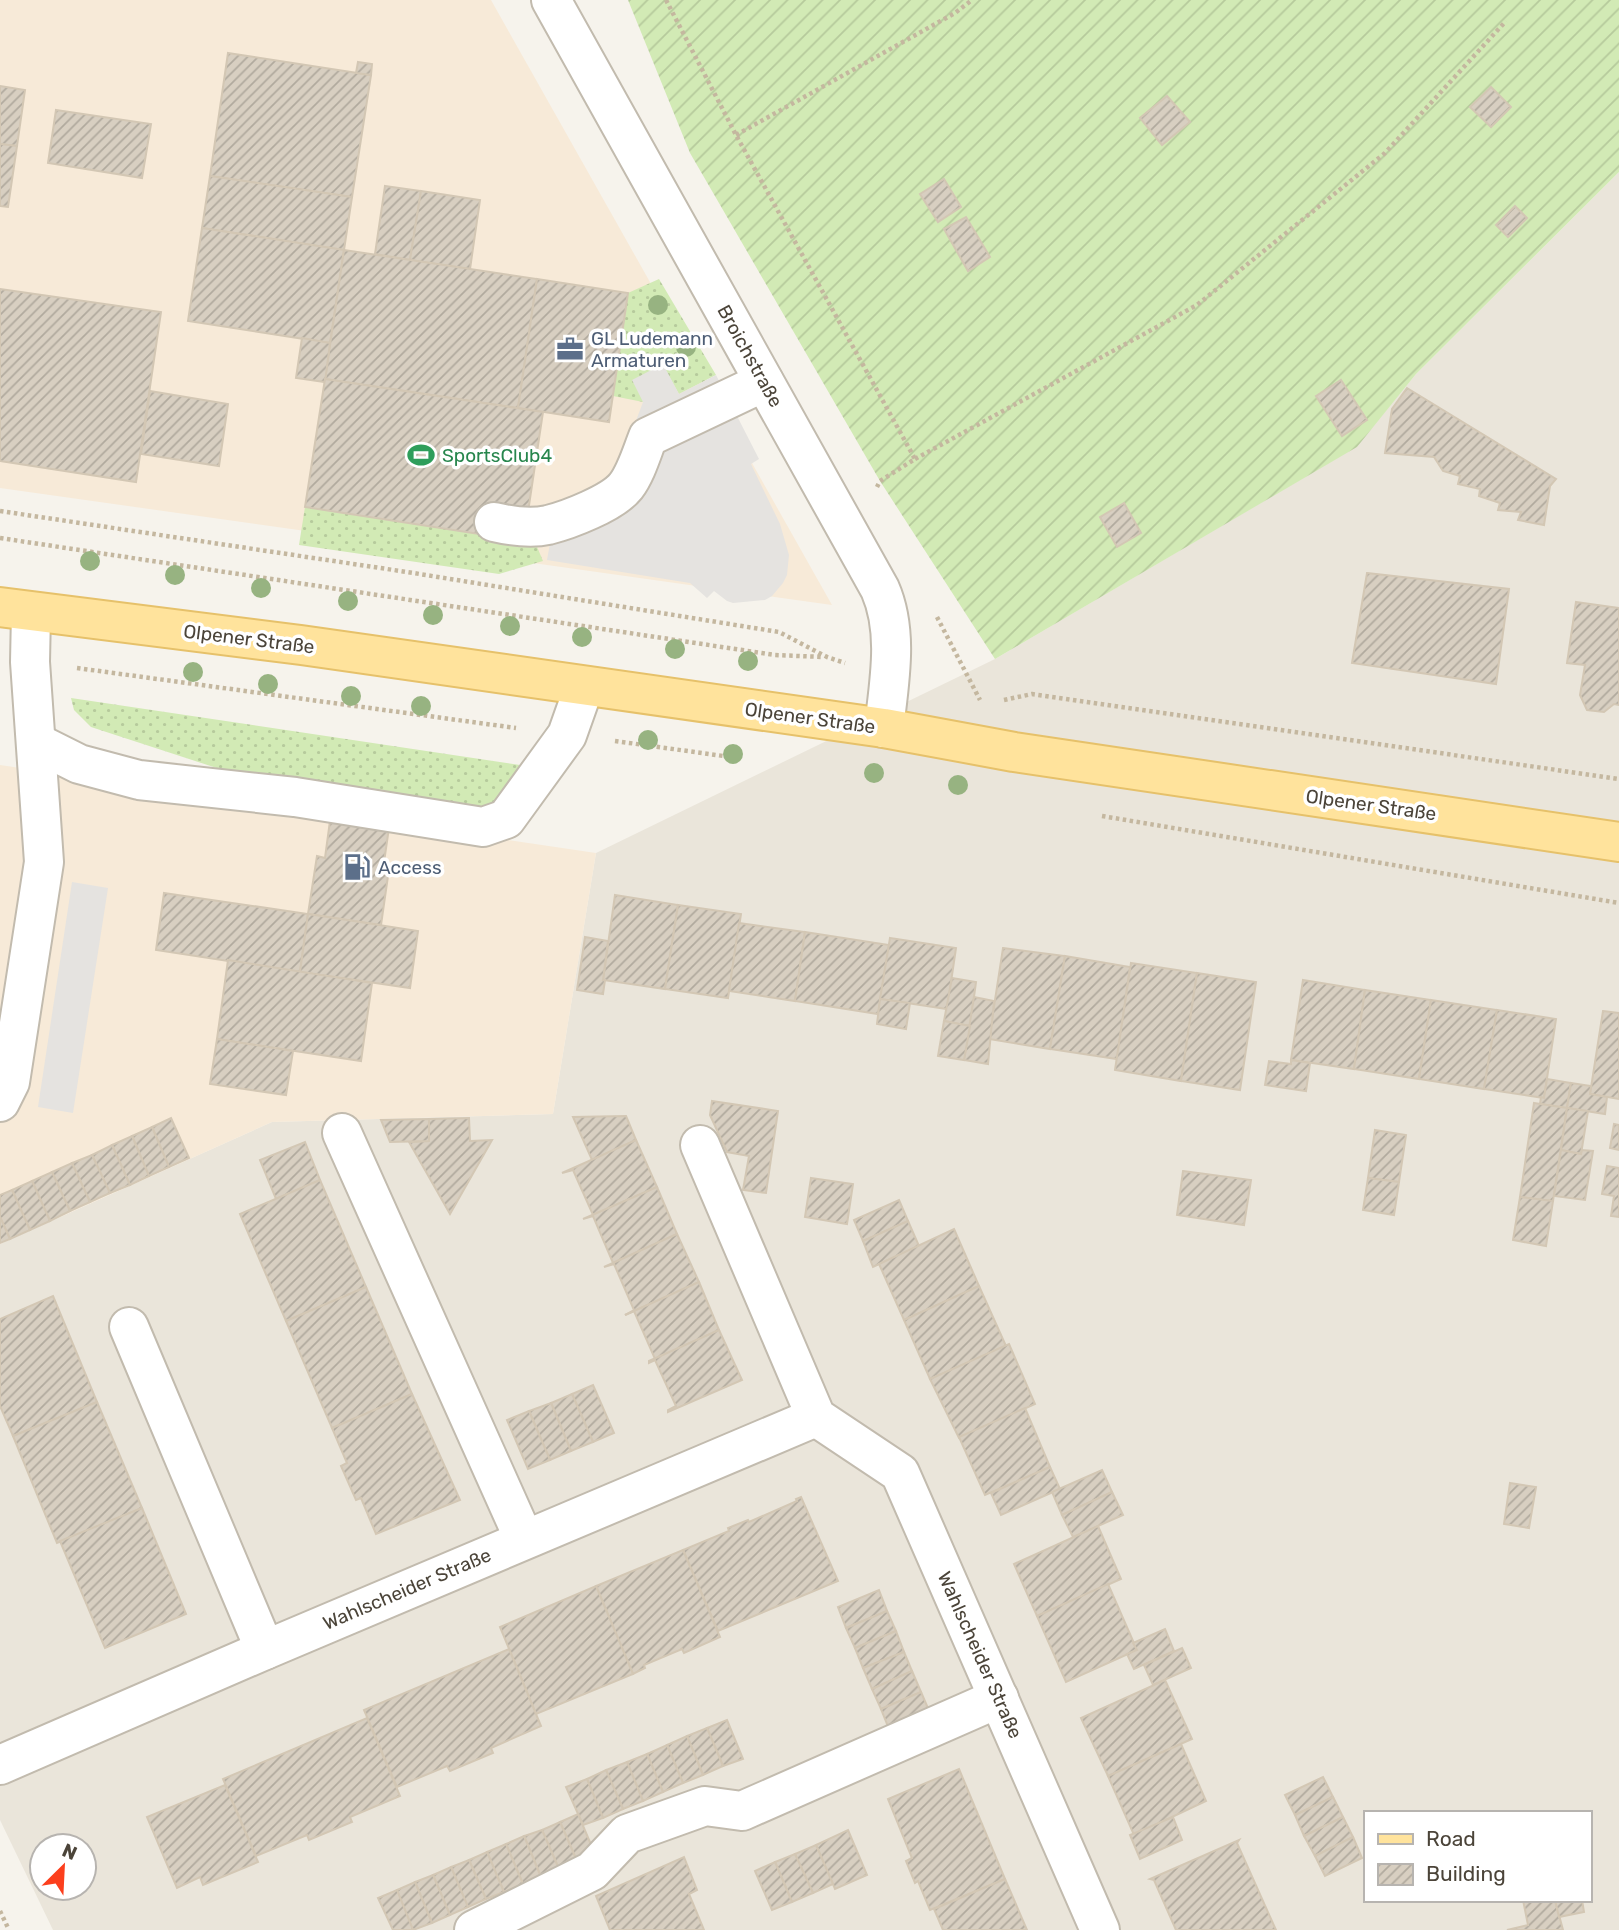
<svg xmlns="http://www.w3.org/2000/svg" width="1619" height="1930" font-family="Rubik,sans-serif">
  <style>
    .residential { fill: #eae5da; fill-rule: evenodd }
    .commercial { fill: #f7ead8 }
    .grass { fill: url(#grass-dots) }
    .garden { fill: url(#garden-furrows) }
    .parking { fill: #e5e3e0 }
    .building { fill: url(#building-hatch); stroke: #d3c7b4; stroke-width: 2 }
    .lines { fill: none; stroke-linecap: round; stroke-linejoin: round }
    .minor-casing { stroke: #c2bbae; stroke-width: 42 }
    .major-casing { stroke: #e6c16a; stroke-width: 42 }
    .path { stroke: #c4b79f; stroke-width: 4.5; stroke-dasharray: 3.5 3.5; stroke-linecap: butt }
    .minor { stroke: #fff; stroke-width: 38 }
    .major { stroke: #ffe39c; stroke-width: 38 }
    .tree { fill: #97b381 }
    .labels { text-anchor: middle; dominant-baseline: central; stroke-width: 7; stroke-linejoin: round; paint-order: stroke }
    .service-label { font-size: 19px; fill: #4e5e75; stroke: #fff; text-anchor: start }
    .street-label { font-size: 19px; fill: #4b4439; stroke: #fff }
    .leisure-label { font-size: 19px; fill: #27864d; stroke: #fff; text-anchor: start }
  </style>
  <defs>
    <pattern id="grass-dots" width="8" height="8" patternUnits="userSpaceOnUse" patternTransform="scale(1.75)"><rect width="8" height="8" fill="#d2eab5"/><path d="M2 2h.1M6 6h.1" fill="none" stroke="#b6ca9c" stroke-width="1.8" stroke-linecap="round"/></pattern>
    <pattern id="garden-furrows" width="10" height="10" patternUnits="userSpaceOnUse" patternTransform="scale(1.75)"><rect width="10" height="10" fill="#d2eab5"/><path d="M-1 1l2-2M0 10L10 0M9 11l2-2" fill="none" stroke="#b6ca9c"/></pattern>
    <pattern id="building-hatch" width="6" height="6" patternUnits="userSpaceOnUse" patternTransform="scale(1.75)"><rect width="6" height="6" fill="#d8cfc1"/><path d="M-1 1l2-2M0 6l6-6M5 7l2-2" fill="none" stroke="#b1aa9e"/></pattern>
  </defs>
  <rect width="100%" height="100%" fill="#f6f3ec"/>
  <!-- residential -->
  <path class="residential" d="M1619,172V1930H53L0,1820V1244L272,1122L553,1114L596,853L995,659L1356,447L1416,374ZM1365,1813H1589V1900H1365ZM42,1846H84V1888H42Z"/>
  <!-- commercial -->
  <g class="commercial">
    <polygon points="0,0 491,0 832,605 0,488"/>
    <polygon points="0,765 596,853 553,1114 272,1122 0,1244"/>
  </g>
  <!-- grass -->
  <g class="grass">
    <polygon points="659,279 716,375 679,394 662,364 643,402 613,396 628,293"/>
    <polygon points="305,507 535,542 543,561 499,574 299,545"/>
    <polygon points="71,698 520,765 487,820 232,773 91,727 74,710"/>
  </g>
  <!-- garden -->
  <polygon class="garden" points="628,0 1619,0 1619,172 1416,374 1357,447 995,659 880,481 690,153"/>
  <!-- parking -->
  <g class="parking">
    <polygon points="663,364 679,394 716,375 759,459 751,464 780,524 789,555 787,575 783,583 772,596 765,600 733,603 727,601 714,591 707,598 690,583 547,560 551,538 615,477 643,402 632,380"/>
    <polygon points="72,882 108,888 73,1113 38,1107"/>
  </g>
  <!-- building -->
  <g class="building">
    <polygon points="228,53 371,75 352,197 210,176"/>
    <polygon points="358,62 372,64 371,75 356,73"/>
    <polygon points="0,86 25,90 17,146 0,144"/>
    <polygon points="1491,87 1511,107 1491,127 1470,107"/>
    <polygon points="1167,96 1190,122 1162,145 1140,118"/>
    <polygon points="56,110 151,124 142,178 48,163"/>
    <polygon points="0,144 17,146 8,207 0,206"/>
    <polygon points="210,176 352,197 344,250 202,228"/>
    <polygon points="944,179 961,207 938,222 920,194"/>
    <polygon points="385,186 421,191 410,260 375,254"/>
    <polygon points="421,191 480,200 470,269 410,260"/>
    <polygon points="1515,206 1527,218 1508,237 1496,225"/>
    <polygon points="966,217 990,257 968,271 944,229"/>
    <polygon points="202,228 344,250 330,343 188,321"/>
    <polygon points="344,250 537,279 518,408 325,379"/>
    <polygon points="537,279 628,293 609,422 518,408"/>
    <polygon points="0,289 161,312 136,482 0,461"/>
    <polygon points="302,338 330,343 325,382 296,378"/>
    <polygon points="325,379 543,412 528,512 492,536 305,507"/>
    <polygon points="1341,380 1367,420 1342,436 1316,396"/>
    <polygon points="1407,388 1556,479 1550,486 1544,525 1518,520 1521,512 1498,510 1500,503 1479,496 1480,489 1458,484 1460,476 1443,471 1434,457 1385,453 1392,409"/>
    <polygon points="150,391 228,404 219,466 141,454"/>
    <polygon points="1124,503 1141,533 1117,547 1100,517"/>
    <polygon points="1367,573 1509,589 1496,684 1352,663"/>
    <polygon points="1576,602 1619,608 1619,705 1614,704 1604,712 1587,710 1580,695 1585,665 1567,663"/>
    <polygon points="332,806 391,814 383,869 389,869 381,925 308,914 317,856 325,858"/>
    <polygon points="164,893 308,914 300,972 156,950"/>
    <polygon points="615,895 678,905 665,989 603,980"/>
    <polygon points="678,905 741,914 728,998 665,989"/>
    <polygon points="308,914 418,931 410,988 300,972"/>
    <polygon points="739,923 805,932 795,1001 729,991"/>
    <polygon points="805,932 889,945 878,1014 795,1001"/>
    <polygon points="585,937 608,941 603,980 605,980 603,994 577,990"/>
    <polygon points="890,938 956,948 947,1009 880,999"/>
    <polygon points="1003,948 1065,956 1050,1049 989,1039"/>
    <polygon points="1065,956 1130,967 1117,1059 1050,1049"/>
    <polygon points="228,960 372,983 361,1061 217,1039"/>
    <polygon points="1131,963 1197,973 1181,1081 1115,1070"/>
    <polygon points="1197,973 1256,982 1240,1090 1181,1081"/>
    <polygon points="952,978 976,982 970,1026 944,1021"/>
    <polygon points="1303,980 1365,990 1354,1069 1291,1060"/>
    <polygon points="1365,990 1431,1000 1419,1079 1354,1069"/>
    <polygon points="974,997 994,1001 988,1064 964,1060"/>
    <polygon points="880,999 910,1003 906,1029 877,1024"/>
    <polygon points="1431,1000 1497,1010 1484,1089 1419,1079"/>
    <polygon points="1497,1010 1556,1019 1544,1098 1484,1089"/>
    <polygon points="1603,1011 1619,1013 1619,1099 1590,1094"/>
    <polygon points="944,1021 970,1026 964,1060 938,1056"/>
    <polygon points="217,1039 293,1051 286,1095 210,1084"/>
    <polygon points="1291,1060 1310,1063 1306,1091 1265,1085 1269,1061 1291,1064"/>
    <polygon points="1547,1079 1571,1083 1567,1108 1540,1104 1541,1097 1544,1098"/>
    <polygon points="1571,1083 1591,1086 1590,1094 1607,1097 1605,1114 1567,1108"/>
    <polygon points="712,1101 778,1111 766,1193 743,1190 749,1156 727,1152 710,1115"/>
    <polygon points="1534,1103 1567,1108 1553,1201 1520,1197"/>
    <polygon points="1567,1108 1588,1111 1581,1154 1561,1150"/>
    <polygon points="626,1116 636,1140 592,1160 573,1117"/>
    <polygon points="171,1118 189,1158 169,1167 152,1127"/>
    <polygon points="469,1118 470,1141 492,1140 450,1214 409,1142 429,1141 429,1119"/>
    <polygon points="429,1119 429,1141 390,1142 381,1120"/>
    <polygon points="1614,1124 1619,1125 1619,1150 1610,1148"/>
    <polygon points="152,1127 169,1167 149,1176 132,1136"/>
    <polygon points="1375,1130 1406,1135 1399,1182 1368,1178"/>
    <polygon points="132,1136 149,1176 130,1185 112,1145"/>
    <polygon points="636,1140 657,1187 593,1215 573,1170 562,1173"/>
    <polygon points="305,1142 320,1180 276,1199 260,1160"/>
    <polygon points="112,1145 130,1185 110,1193 92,1155"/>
    <polygon points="1561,1150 1581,1154 1582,1150 1593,1151 1585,1200 1554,1196"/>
    <polygon points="92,1155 110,1193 90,1202 72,1163"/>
    <polygon points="72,1163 90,1202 70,1211 52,1172"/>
    <polygon points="1607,1166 1619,1168 1619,1217 1611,1216 1614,1196 1602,1194"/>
    <polygon points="1183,1171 1251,1180 1244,1225 1177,1215"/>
    <polygon points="52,1172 70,1211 50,1221 32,1181"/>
    <polygon points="811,1178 853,1184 847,1224 805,1217"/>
    <polygon points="1368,1178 1399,1182 1394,1215 1363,1210"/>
    <polygon points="320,1180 366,1287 286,1321 240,1214"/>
    <polygon points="32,1181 50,1221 30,1230 12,1190"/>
    <polygon points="657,1187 677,1234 613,1263 593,1216 583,1219"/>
    <polygon points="12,1190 30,1230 10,1239 0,1217 0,1195"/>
    <polygon points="1520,1197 1553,1201 1546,1246 1513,1240"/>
    <polygon points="899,1200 908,1221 863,1241 854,1220"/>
    <polygon points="0,1217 10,1239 0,1243"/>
    <polygon points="908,1221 919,1246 873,1267 863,1241"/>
    <polygon points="954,1229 979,1286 904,1320 879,1264"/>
    <polygon points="677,1234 699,1282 625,1315 634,1310 614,1264 604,1267"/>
    <polygon points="699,1282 719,1330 655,1359 634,1311 625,1315"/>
    <polygon points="979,1286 1006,1346 930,1379 904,1320"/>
    <polygon points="366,1287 412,1394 332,1428 286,1321"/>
    <polygon points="53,1296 97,1402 13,1436 0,1406 0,1319"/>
    <polygon points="719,1330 742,1380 668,1412 668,1410 676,1406 655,1360 649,1363 649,1361"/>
    <polygon points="1009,1344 1035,1404 959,1438 930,1379"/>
    <polygon points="593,1385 614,1433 593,1442 572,1394"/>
    <polygon points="412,1394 460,1500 376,1534 361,1498 356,1500 341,1466 347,1463 332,1428"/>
    <polygon points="572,1394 593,1442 571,1451 551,1403"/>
    <polygon points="97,1402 142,1508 57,1543 13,1436"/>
    <polygon points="551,1403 571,1451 550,1460 529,1411"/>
    <polygon points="1025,1408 1050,1467 985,1495 959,1437"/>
    <polygon points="529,1411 550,1460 528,1469 507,1420"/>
    <polygon points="1050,1467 1060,1489 1001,1515 991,1493"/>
    <polygon points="1102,1470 1112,1492 1062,1515 1052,1492"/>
    <polygon points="1510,1483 1536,1487 1529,1528 1504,1524"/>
    <polygon points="1112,1492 1123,1515 1073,1537 1062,1515"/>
    <polygon points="801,1497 838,1581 718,1631 683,1550 729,1531 728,1528 748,1520 749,1522 797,1501 796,1499"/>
    <polygon points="142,1508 186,1614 105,1648 60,1541"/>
    <polygon points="1098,1526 1121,1579 1037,1616 1014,1564"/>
    <polygon points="683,1550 720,1637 684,1653 682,1649 644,1665 645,1668 633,1674 596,1586"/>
    <polygon points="1108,1584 1137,1650 1066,1682 1037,1616"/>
    <polygon points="596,1586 633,1674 536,1714 500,1627"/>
    <polygon points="879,1590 887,1611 846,1628 838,1607"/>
    <polygon points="887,1611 896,1631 855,1648 846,1628"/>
    <polygon points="1165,1629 1174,1651 1134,1669 1127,1654 1137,1650 1133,1643"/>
    <polygon points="896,1631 904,1652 863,1668 855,1648"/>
    <polygon points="1182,1648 1191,1668 1153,1685 1144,1665"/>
    <polygon points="509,1649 541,1726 491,1748 493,1753 450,1771 447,1766 397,1787 364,1710"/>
    <polygon points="904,1652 912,1671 872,1689 863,1668"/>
    <polygon points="912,1671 921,1692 881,1709 872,1689"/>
    <polygon points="1165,1680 1192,1739 1108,1776 1081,1718"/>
    <polygon points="921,1692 930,1713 889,1729 881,1709"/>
    <polygon points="367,1718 400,1796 350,1817 352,1822 309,1840 307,1835 256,1856 223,1779"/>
    <polygon points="727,1720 743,1759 723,1766 707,1728"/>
    <polygon points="707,1728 723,1766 703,1775 687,1736"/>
    <polygon points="687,1736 703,1775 683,1783 667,1745"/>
    <polygon points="1181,1744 1206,1801 1134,1835 1108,1776"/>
    <polygon points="667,1745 683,1783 663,1792 647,1754"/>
    <polygon points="647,1754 663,1792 643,1801 627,1762"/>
    <polygon points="627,1762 643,1801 623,1809 606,1770"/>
    <polygon points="959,1769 1005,1879 930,1910 918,1881 915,1883 906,1861 912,1858 888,1799"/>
    <polygon points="606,1770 623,1809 603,1818 587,1779"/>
    <polygon points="1323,1777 1333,1797 1295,1815 1285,1795"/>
    <polygon points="587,1779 603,1818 583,1825 566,1787"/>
    <polygon points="225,1785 258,1862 203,1885 200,1877 177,1888 147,1817"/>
    <polygon points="1333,1797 1343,1817 1304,1836 1295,1815"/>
    <polygon points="578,1814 595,1854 577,1861 560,1822"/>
    <polygon points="1173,1817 1182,1840 1140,1859 1130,1835"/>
    <polygon points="1343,1817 1353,1837 1315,1856 1304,1836"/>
    <polygon points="560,1822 577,1861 559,1869 542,1830"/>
    <polygon points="542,1830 559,1869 541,1877 524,1836"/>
    <polygon points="848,1830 867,1875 835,1889 816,1845"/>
    <polygon points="524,1836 541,1877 523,1884 506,1844"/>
    <polygon points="1353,1837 1362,1858 1325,1876 1315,1856"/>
    <polygon points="1239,1840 1237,1843 1276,1930 1176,1930 1154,1880 1150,1879"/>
    <polygon points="506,1844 523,1884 504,1892 487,1852"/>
    <polygon points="816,1845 833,1884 813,1893 795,1854"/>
    <polygon points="487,1852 504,1892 486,1899 469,1860"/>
    <polygon points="795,1854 813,1893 792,1902 775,1862"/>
    <polygon points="684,1857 697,1890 689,1894 704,1930 610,1930 596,1896"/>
    <polygon points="469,1860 486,1899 468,1907 451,1867"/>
    <polygon points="775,1862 792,1902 772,1910 755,1871"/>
    <polygon points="451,1867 468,1907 450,1915 433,1875"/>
    <polygon points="433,1875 450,1915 432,1923 415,1882"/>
    <polygon points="1005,1879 1027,1930 943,1930 934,1909"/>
    <polygon points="415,1882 432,1923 413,1930 397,1890"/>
    <polygon points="397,1890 413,1930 393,1930 378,1898"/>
    <polygon points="1523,1900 1555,1900 1563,1930 1507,1930 1528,1925"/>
    <polygon points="1555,1900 1582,1900 1584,1912 1559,1917"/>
  </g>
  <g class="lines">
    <defs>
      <g id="minor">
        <path d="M551,0L880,589C899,632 889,683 884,728"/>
        <path d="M494,522C511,526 530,529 548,525C568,520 613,503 626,486C636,473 642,452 648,437L764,382"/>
        <polyline points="37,743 79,764 139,780 295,797 483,827 506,819 567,735 584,687"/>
        <polyline points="0,1102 10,1082 44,862 30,662 31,613"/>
        <polyline points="342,1133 524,1539"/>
        <polyline points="700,1145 816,1417 900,1473 1100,1930"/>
        <polyline points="129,1327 265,1650"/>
        <polyline points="0,1765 265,1650 816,1417"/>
        <polyline points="474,1930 592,1871 627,1834 705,1806 742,1811 999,1698"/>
      </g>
      <polyline id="major" points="0,607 301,645 884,728 1014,752 1619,842"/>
    </defs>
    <!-- minor casing -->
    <use href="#minor" class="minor-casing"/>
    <!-- major casing -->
    <use href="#major" class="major-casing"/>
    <!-- path -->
    <g class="path">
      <polyline points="666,0 736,135 915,459 880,481 877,487"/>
      <polyline points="736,135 955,13 972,0"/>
      <polyline points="915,459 1197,305 1385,153 1506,21"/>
      <polyline points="0,511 407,572 779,632 827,657 845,663"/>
      <polyline points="0,538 775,655 823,657"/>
      <polyline points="937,617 980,700"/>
      <polyline points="77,668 516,728"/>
      <polyline points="1004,700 1032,694 1619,779"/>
      <polyline points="615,741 738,758"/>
      <polyline points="1102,816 1619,903"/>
      <polyline points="0,1911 9,1930"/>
    </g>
    <!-- minor -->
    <use href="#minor" class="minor"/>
    <!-- major -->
    <use href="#major" class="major"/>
  </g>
  <!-- trees -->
  <g class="tree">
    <circle cx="658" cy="305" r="10"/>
    <circle cx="686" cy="347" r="10"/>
    <circle cx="90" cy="561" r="10"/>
    <circle cx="175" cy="575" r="10"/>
    <circle cx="261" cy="588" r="10"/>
    <circle cx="348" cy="601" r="10"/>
    <circle cx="433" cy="615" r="10"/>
    <circle cx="510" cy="626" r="10"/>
    <circle cx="582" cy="637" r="10"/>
    <circle cx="675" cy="649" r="10"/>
    <circle cx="748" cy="661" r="10"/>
    <circle cx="193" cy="672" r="10"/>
    <circle cx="268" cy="684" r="10"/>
    <circle cx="351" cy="696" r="10"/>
    <circle cx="421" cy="706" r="10"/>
    <circle cx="648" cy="740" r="10"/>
    <circle cx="733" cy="754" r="10"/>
    <circle cx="874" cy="773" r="10"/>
    <circle cx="958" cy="785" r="10"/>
  </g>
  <!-- icons -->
  <defs>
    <symbol id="office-bare" viewBox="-9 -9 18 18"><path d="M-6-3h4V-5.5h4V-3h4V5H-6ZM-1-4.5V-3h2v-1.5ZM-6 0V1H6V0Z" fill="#5c6f8a" stroke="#fff" stroke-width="2.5" paint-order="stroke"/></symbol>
    <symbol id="stadium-bare" viewBox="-9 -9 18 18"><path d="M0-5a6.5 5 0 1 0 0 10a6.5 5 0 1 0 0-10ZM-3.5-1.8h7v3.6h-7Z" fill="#2e9e5b" stroke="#fff" stroke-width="2.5" paint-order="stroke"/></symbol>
    <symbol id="fuel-bare" viewBox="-9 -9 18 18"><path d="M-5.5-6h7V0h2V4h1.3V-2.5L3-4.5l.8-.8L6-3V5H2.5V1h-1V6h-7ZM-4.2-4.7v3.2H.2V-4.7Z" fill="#5c6f8a" stroke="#fff" stroke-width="2.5" paint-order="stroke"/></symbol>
  </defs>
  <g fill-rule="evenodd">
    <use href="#office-bare" x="551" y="330" width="38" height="38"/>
    <use href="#stadium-bare" x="402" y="436" width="38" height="38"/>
    <use href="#fuel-bare" x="338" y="848" width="38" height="38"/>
  </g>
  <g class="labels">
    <!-- service labels -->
    <g class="service-label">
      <text x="591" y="338">GL Ludemann<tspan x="591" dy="22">Armaturen</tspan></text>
      <text x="378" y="867">Access</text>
    </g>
    <!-- street labels -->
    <g class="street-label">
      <text transform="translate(750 356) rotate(61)">Broichstraße</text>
      <text transform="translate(249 639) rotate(7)">Olpener Straße</text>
      <text transform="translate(810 718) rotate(8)">Olpener Straße</text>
      <text transform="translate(1371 805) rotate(8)">Olpener Straße</text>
      <text transform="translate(407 1589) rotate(-23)">Wahlscheider Straße</text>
      <text transform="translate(980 1655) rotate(66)">Wahlscheider Straße</text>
    </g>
    <!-- leisure labels -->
    <g class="leisure-label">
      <text x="442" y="455">SportsClub4</text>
    </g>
  </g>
  <!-- legend -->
  <rect x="1364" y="1811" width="228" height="91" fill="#ffffff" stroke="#b7b4b0" stroke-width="2"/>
  <rect x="1378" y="1834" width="35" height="10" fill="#ffe39c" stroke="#b7b4b0" stroke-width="2"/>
  <text x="1426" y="1846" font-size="21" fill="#4b4439">Road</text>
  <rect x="1378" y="1864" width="35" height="21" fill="url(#building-hatch)" stroke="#b7b4b0" stroke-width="2"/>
  <text x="1426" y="1881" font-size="21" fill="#4b4439">Building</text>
  <!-- north arrow -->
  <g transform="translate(63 1867) rotate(24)"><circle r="33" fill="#ffffff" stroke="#b7b4b0" stroke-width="2"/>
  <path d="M0-5L12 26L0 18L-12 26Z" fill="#fc3f1d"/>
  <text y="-10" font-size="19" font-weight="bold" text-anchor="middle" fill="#4b4439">N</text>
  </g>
</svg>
